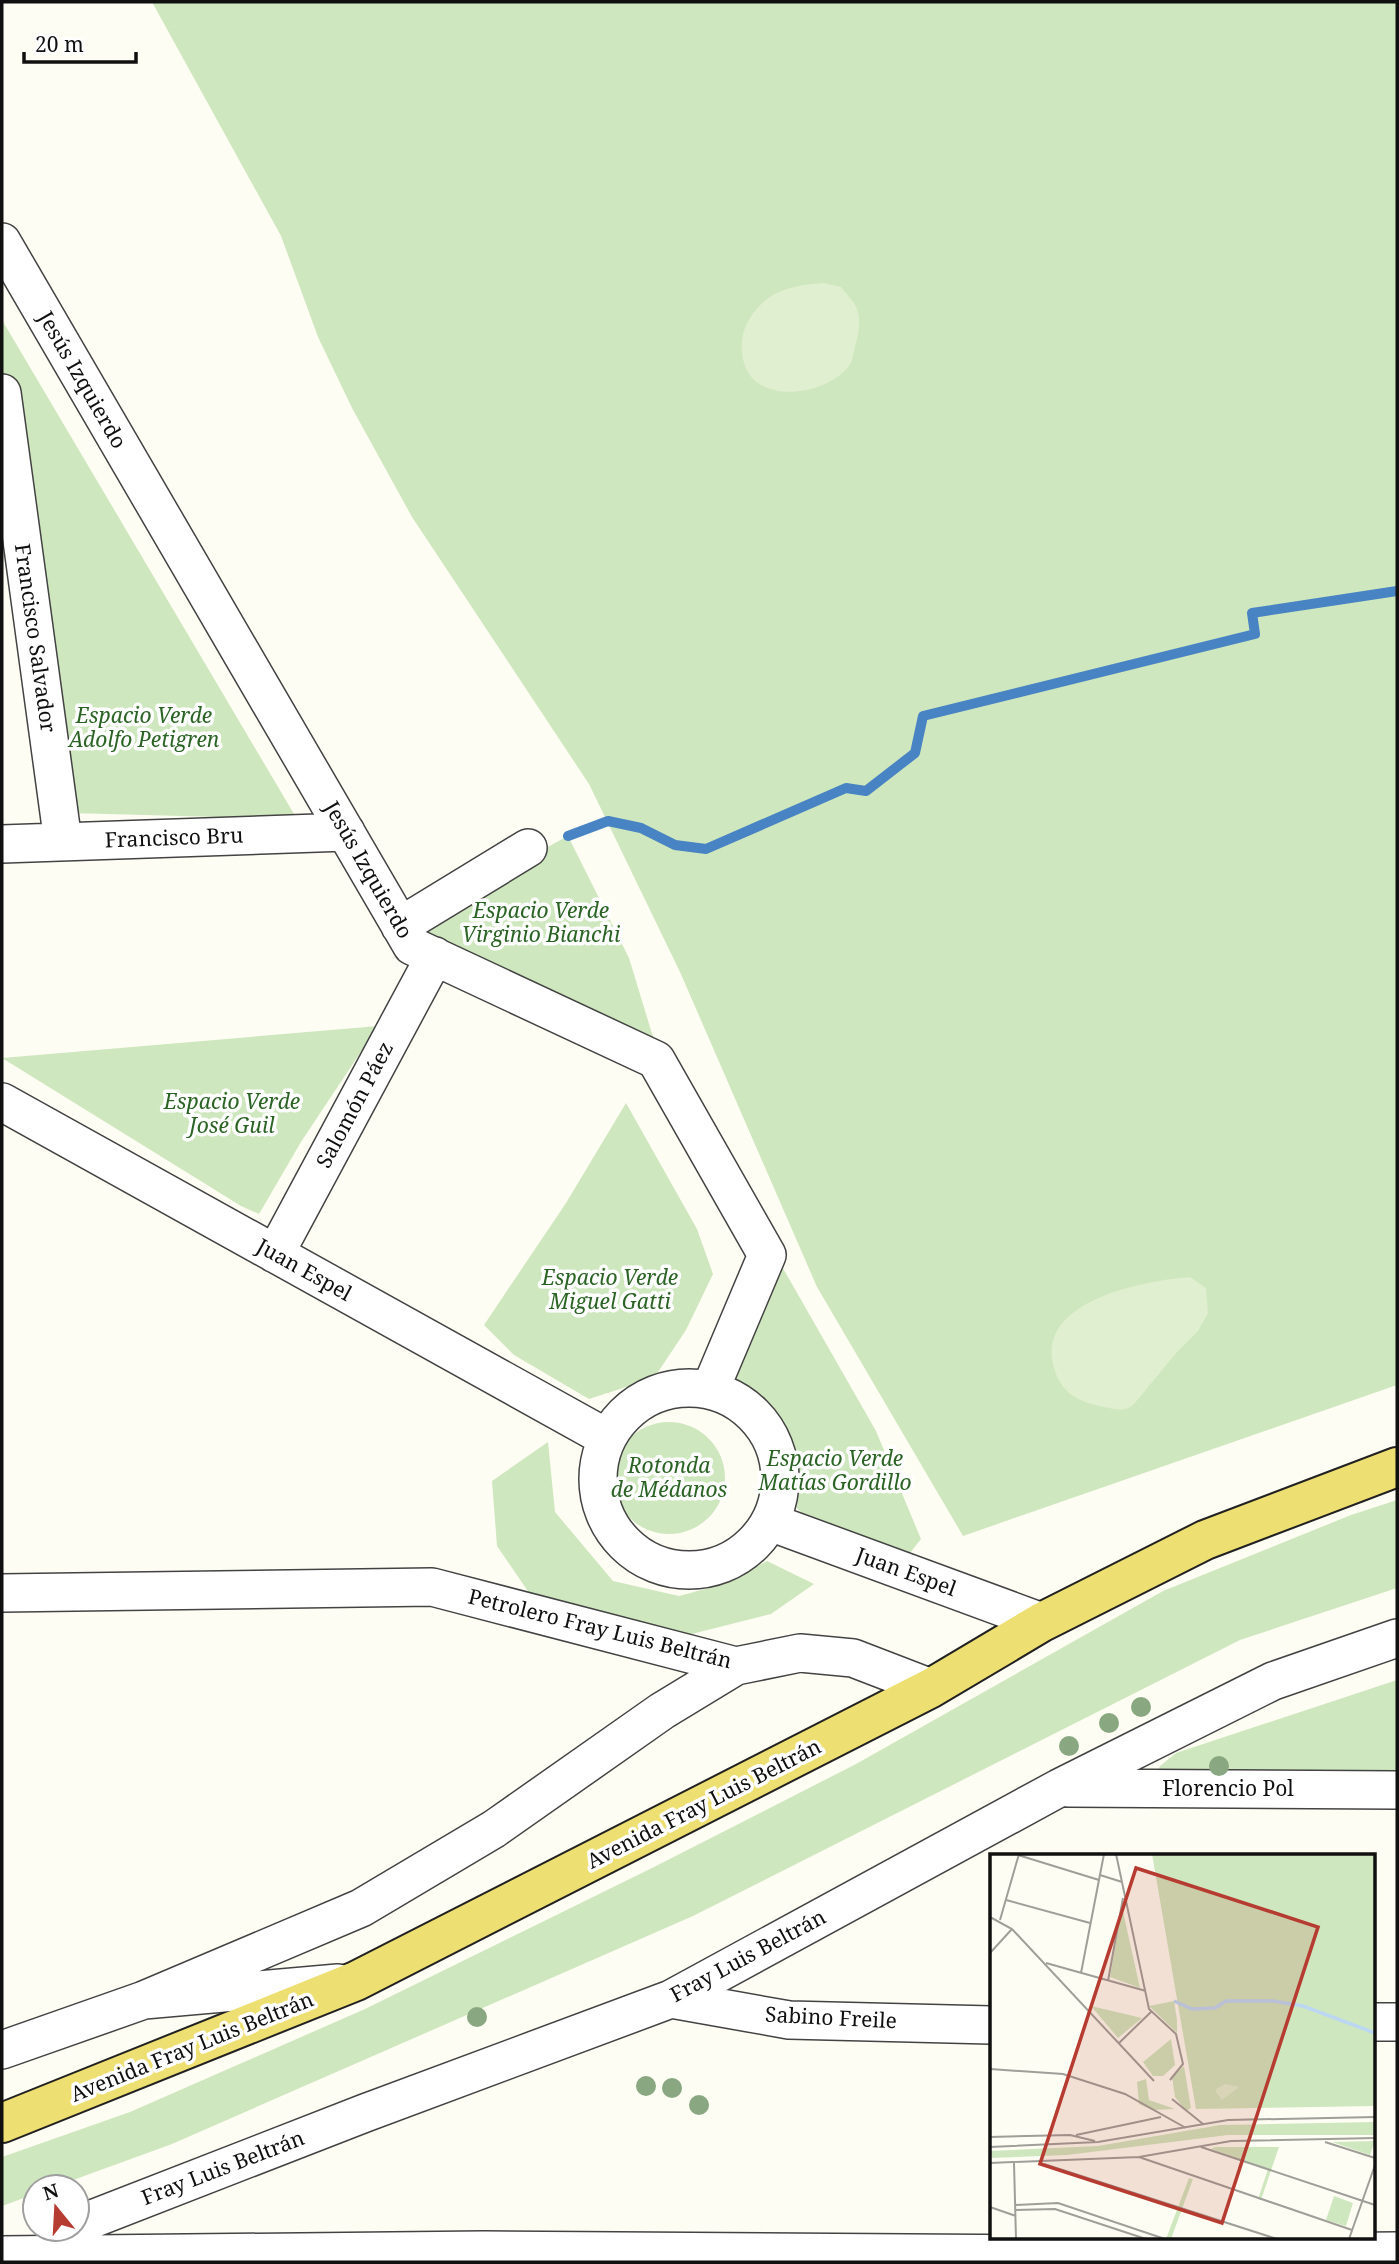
<svg xmlns="http://www.w3.org/2000/svg" width="1399" height="2264" viewBox="0 0 1399 2264" font-family="'Noto Serif',serif">
<style>
.green{fill:#cfe7be}
.pitch{fill:#e0efd0}
.lines{fill:none;stroke-linecap:round;stroke-linejoin:round}
.stream{stroke:#4883c3;stroke-width:10}
.minor-casing{stroke:#434343;stroke-width:40}
.major-casing{stroke:#212121;stroke-width:42}
.minor{stroke:#fff;stroke-width:37}
.major{stroke:#eedf73;stroke-width:38}
.tree{fill:#89a881}
.labels{text-anchor:middle;stroke-width:7;stroke-linejoin:round;paint-order:stroke}
.street-label{font-size:21px;fill:#101010;stroke:#fff}
.park-label{font-size:21px;font-style:italic;fill:#2a6324;stroke:#fff}
.inset-river{fill:none;stroke:#bbd7f2;stroke-width:3.5}
.inset-road{fill:none;stroke:#9f9e98;stroke-width:2}
.view{fill:#b63b31;fill-opacity:0.15;stroke:#b63b31;stroke-width:3.5}
.inset-edge{fill:none;stroke:#101010;stroke-width:3.5}
</style>
<rect width="100%" height="100%" fill="#fefdf3"/>
<path class="green" d="M152 2H1397V1385L963 1536 817 1287 680 972 589 784 412 517 352 408 318 337 281 236Z
M2 320 297 819 70 813 2 380Z
M568 836 629 958 657 1050 400 926Z
M378 1026 301 1142 259 1214 241 1206 2 1058Z
M626 1103 697 1229 713 1274 686 1330 654 1378 589 1399 514 1355 484 1325 566 1203Z
M780 1263 876 1431 921 1539 896 1571 820 1530 787 1499 777 1442 723 1369Z
M613 1478a56 56 0 1 1 112 0a56 56 0 1 1-112 0Z
M548 1442 555 1512 613 1581 679 1596 724 1584 767 1561 814 1584 771 1614 660 1642 553 1628 497 1546 492 1481Z
M1397 1500V1588L1240 1640 693 1916 172 2144 54 2187H35V2194L2 2206V2157L130 2112 365 2009 654 1867 856 1764 1163 1591 1351 1515Z
M1397 1680V1785L1156 1775 1160 1766 1176 1753Z"/>
<path class="pitch" d="M824 283 841 287C846 294 854 301 857 309 861 321 859 334 855 346 854 352 852 362 849 366 825 397 752 406 743 359 740 342 742 332 750 318 767 290 794 285 824 283Z
M1190 1277 1206 1288 1208 1313 1198 1331 1177 1352 1134 1404C1124 1413 1115 1409 1104 1407 1080 1402 1063 1395 1055 1371 1031 1301 1143 1281 1190 1277Z"/>
<g class="lines">
<path class="stream" d="M568 836 608 821 641 828 675 845 706 849 846 788 866 791 915 753 923 716 1255 634 1252 613 1397 591"/>
<g class="minor-casing">
<path id="minor" d="M2 242 412 946 656 1060 767 1255 710 1390
M2 393 63 842
M2 844 346 832
M400 926 528 848
M2 1102 607 1438
M275 1254 435 956
M598 1479a91 91 0 1 1 182 0a91 91 0 1 1-182 0Z
M770 1522 1042 1622
M2 1593 432 1587 736 1666 800 1653 853 1658 931 1688
M1068 1788 1397 1790
M671 1999 789 2020 991 2025
M144 2000 361 1908 494 1829 662 1711 736 1666
M1373 2022H1397
M2 2050 144 2000 338 1983
M77 2225 365 2113 671 1999 1059 1788 1273 1681 1397 1638
M2 2255 484 2250 1071 2254 1397 2251"/>
</g>
<g class="major-casing">
<path id="major" d="M2 2123 356 1981 931 1688 1042 1622 1205 1540 1397 1467"/>
</g>
<use href="#minor" class="minor"/>
<use href="#major" class="major"/>
</g>
<g class="tree">
<circle cx="1141" cy="1707" r="10"/>
<circle cx="1109" cy="1723" r="10"/>
<circle cx="1069" cy="1746" r="10"/>
<circle cx="1219" cy="1766" r="10"/>
<circle cx="477" cy="2017" r="10"/>
<circle cx="646" cy="2086" r="10"/>
<circle cx="672" cy="2088" r="10"/>
<circle cx="699" cy="2105" r="10"/>
</g>
<g class="labels">
<g class="street-label">
<text transform="translate(82 380) rotate(60)" y="7">Jesús Izquierdo</text>
<text transform="translate(35 638) rotate(82)" y="7">Francisco Salvador</text>
<text transform="translate(174 838) rotate(-2)" y="7">Francisco Bru</text>
<text transform="translate(368 870) rotate(60)" y="7">Jesús Izquierdo</text>
<text transform="translate(355 1105) rotate(-62)" y="7">Salomón Páez</text>
<text transform="translate(304 1270) rotate(29)" y="7">Juan Espel</text>
<text transform="translate(906 1572) rotate(20)" y="7">Juan Espel</text>
<text transform="translate(600 1629) rotate(14)" y="7">Petrolero Fray Luis Beltrán</text>
<text x="1228" y="1796">Florencio Pol</text>
<text transform="translate(704 1804) rotate(-27)" y="7">Avenida Fray Luis Beltrán</text>
<text transform="translate(748 1956) rotate(-28)" y="7">Fray Luis Beltrán</text>
<text transform="translate(831 2018) rotate(3)" y="7">Sabino Freile</text>
<text transform="translate(192 2047) rotate(-22)" y="7">Avenida Fray Luis Beltrán</text>
<text transform="translate(223 2168) rotate(-21)" y="7">Fray Luis Beltrán</text>
</g>
<g class="park-label">
<text x="144" y="723">Espacio Verde<tspan x="144" dy="24">Adolfo Petigren</tspan></text>
<text x="541" y="918">Espacio Verde<tspan x="541" dy="24">Virginio Bianchi</tspan></text>
<text x="232" y="1109">Espacio Verde<tspan x="232" dy="24">José Guil</tspan></text>
<text x="610" y="1285">Espacio Verde<tspan x="610" dy="24">Miguel Gatti</tspan></text>
<text x="835" y="1466">Espacio Verde<tspan x="835" dy="24">Matías Gordillo</tspan></text>
<text x="669" y="1473">Rotonda<tspan x="669" dy="24">de Médanos</tspan></text>
</g>
</g>
<g transform="translate(990 1854)">
<rect width="385" height="385" fill="#fefdf3"/>
<path d="M162 0H385V252L206 255ZM132 53 150 134 120 123ZM184 147 187 166V179L159 152ZM101 152 152 164 128 184ZM181 185 185 211 173 222H163L153 208ZM194 212 201 254 196 257 185 243 182 223ZM156 225 159 246 185 255 162 256 149 250 147 228ZM385 268V281H238L77 301 0 304V297L108 292 230 271ZM385 287 380 301 342 288ZM225 293H289L271 346 268 345 278 315 221 295ZM199 324 203 325 181 385H176ZM344 342 363 349 356 372 336 366Z" fill="#cfe7be"/>
<path d="M235 230 249 233 232 246 225 236Z" fill="#e0efd0"/>
<path class="inset-river" d="M184 147 202 155 225 154 236 147H283L313 152 385 179"/>
<path class="inset-road" d="M126 0 159 155 186 180 193 210 180 226M28 1 109 26M110 21 132 28M16 46 100 69M0 63 22 75 164 227M10 66 29 0M0 99 22 75M56 109 156 137M91 119 114 0M118 127 133 44M129 189 162 157M0 215 73 220 135 240 196 274M182 245 213 270M86 281 171 263M0 283 80 281 105 287M335 288 385 304M0 293 108 288 238 266 385 263M211 293 385 351M149 303 362 376M0 309 149 303 241 287 385 284M24 309 26 385M54 310 287 385M25 351 68 349 175 385M0 353 26 362M26 356 65 355 156 385M359 385 385 311"/>
<path class="view" d="M146 14 328 73 232 369 50 310Z"/>
<rect width="385" height="385" class="inset-edge"/>
</g>
<rect width="1399" height="2264" fill="none" stroke="#101010" stroke-width="7"/>
<g transform="translate(56 2208) rotate(342)"><circle r="33" fill="#ffffff" stroke="#9f9f9f" stroke-width="2"/>
<path d="M0-5L12 26L0 18L-12 26Z" fill="#b63b31"/>
<text y="-10" font-size="19" font-weight="bold" text-anchor="middle" fill="#101010">N</text>
</g>
<path d="M24 52v10h112v-10" fill="none" stroke="#101010" stroke-width="3.5"/>
<text x="35" y="52" font-size="21" fill="#101010" stroke="#ffffff" stroke-width="5" paint-order="stroke">20 m</text>
</svg>
